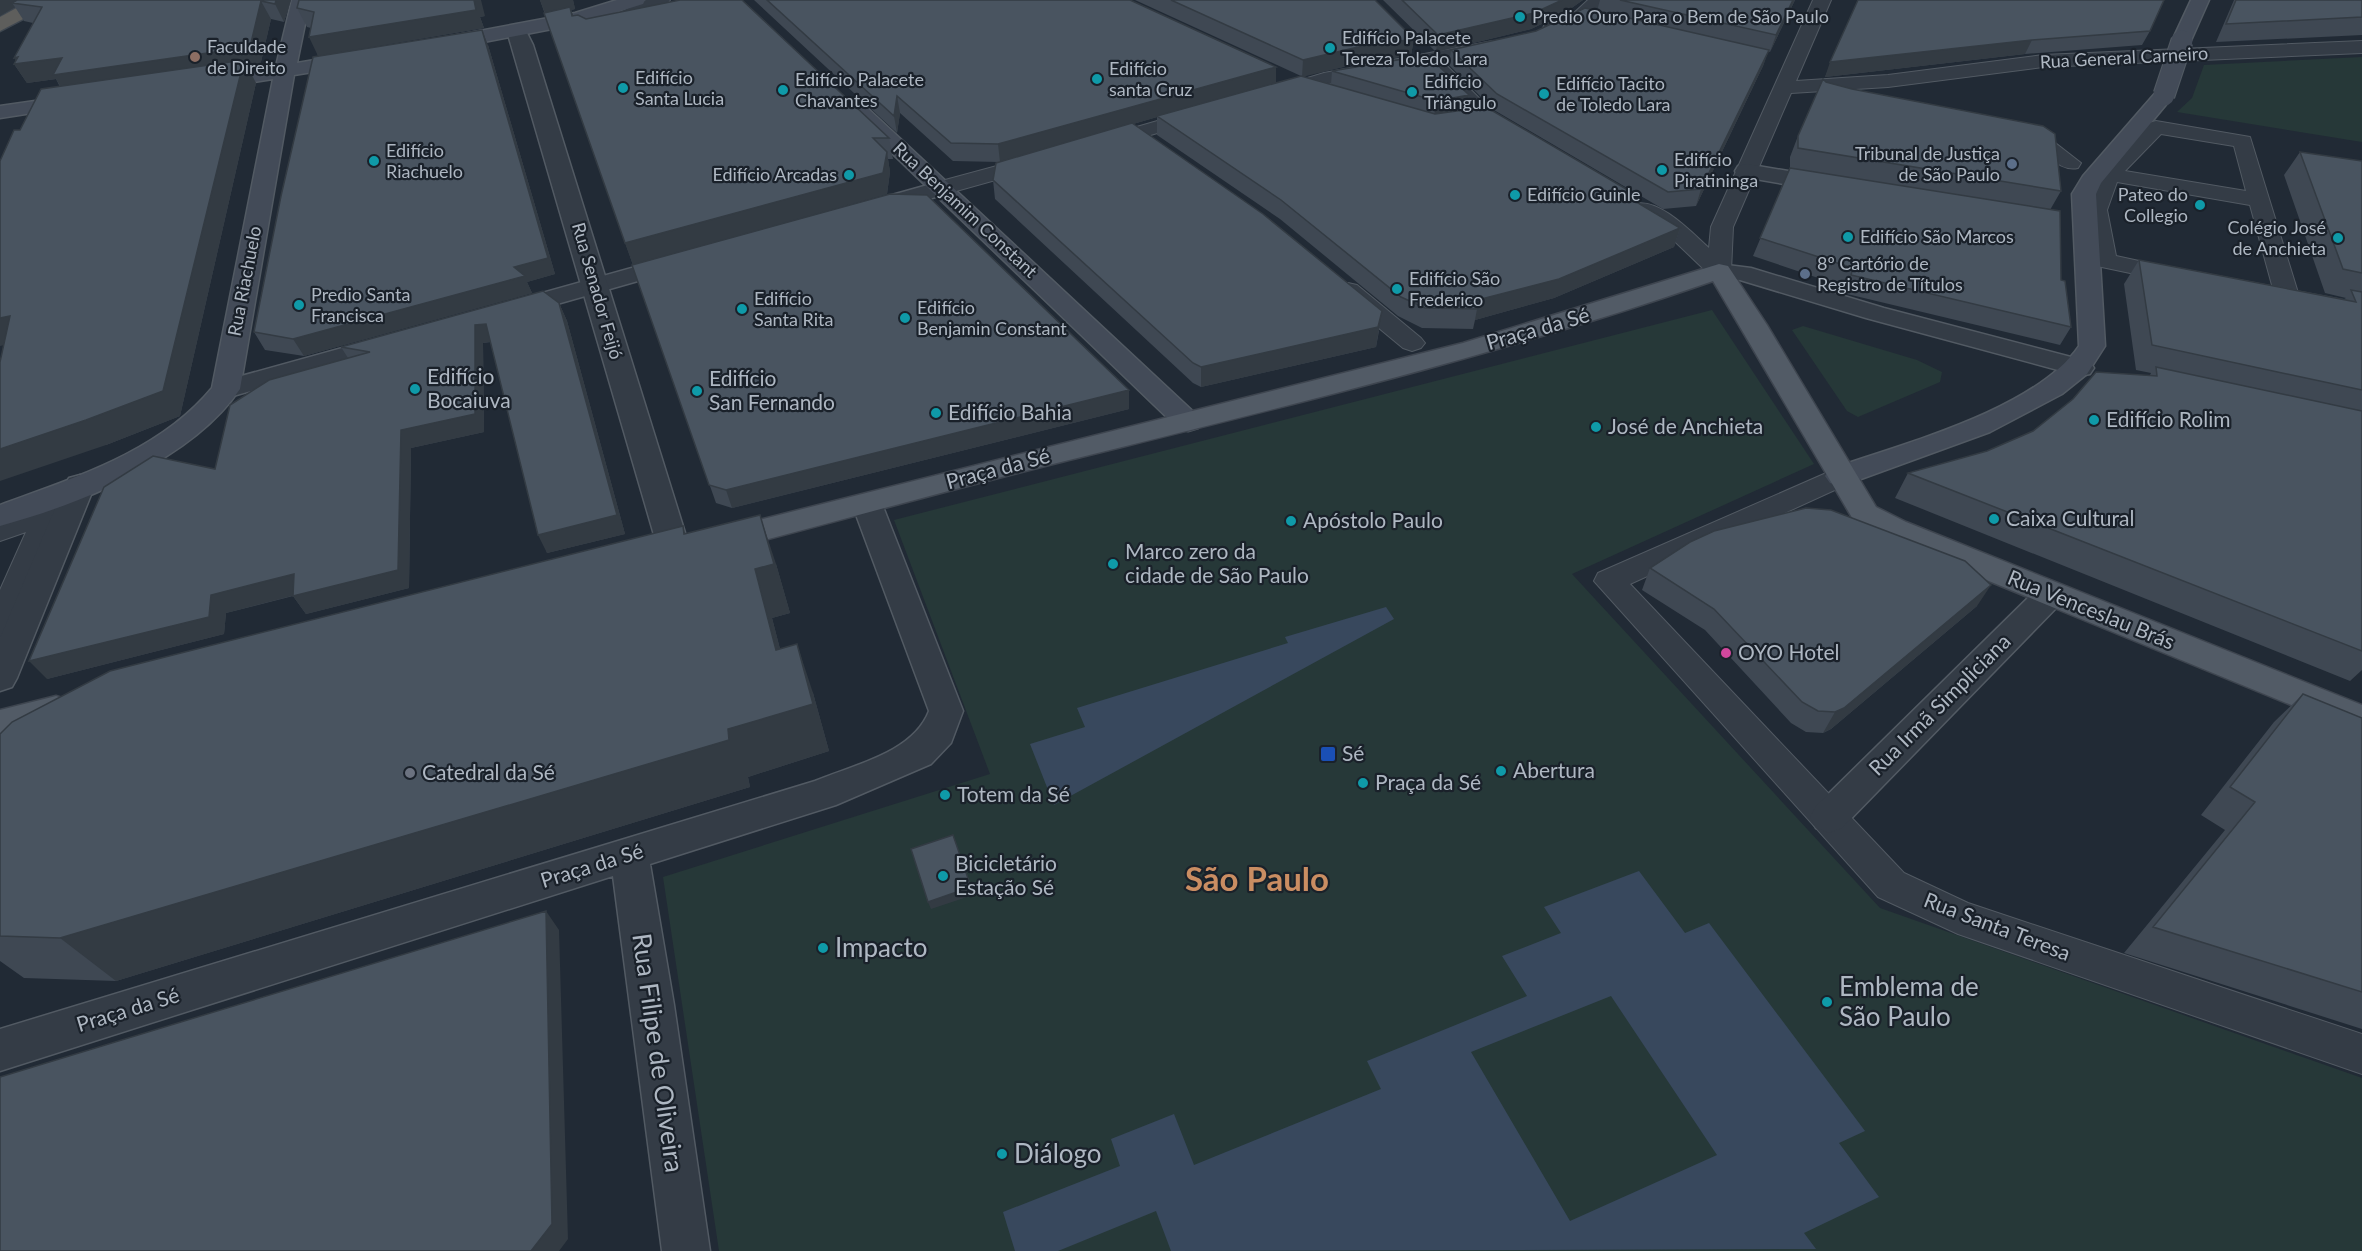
<svg xmlns="http://www.w3.org/2000/svg" width="2362" height="1251" viewBox="0 0 2362 1251" font-family="Lato,sans-serif">
<style>
.green{fill:#263838}
.water{fill:#38485d;fill-rule:evenodd}
.lines{fill:none;stroke-linecap:round;stroke-linejoin:round}
.pedestrian-casing{stroke:#525a63;stroke-width:2}
.minor-casing{stroke:#525a63;stroke-width:3}
.tertiary-casing{stroke:#525a63;stroke-width:3}
.secondary-casing{stroke:#525a63;stroke-width:3}
.primary-casing{stroke:#3e454f;stroke-width:3}
.trunk-casing{stroke:#3f4750;stroke-width:3}
.pedestrian{fill:#343c46;fill-rule:evenodd}
.minor{fill:#343c46;fill-rule:evenodd}
.tertiary{fill:#343c46;fill-rule:evenodd}
.secondary{fill:#434b58;fill-rule:evenodd}
.primary{fill:#525b66;fill-rule:evenodd}
.trunk{fill:#5e5e5c;fill-rule:evenodd}
.secondary-bridge-casing{stroke:#525a63;stroke-width:23;stroke-linecap:butt}
.secondary-bridge{stroke:#434b58;stroke-width:21}
.wall{fill:#3f4853}
.shaded-wall{fill:#333b43}
.building{fill:#495460;stroke:#333b43;stroke-width:1.5}
.culture-dot{fill:#0f9aa8;stroke:#1a212a;stroke-width:2}
.education-dot{fill:#8d6e63;stroke:#1a212a;stroke-width:2}
.service-dot{fill:#5c6f8a;stroke:#1a212a;stroke-width:2}
.hotel-dot{fill:#d1479c;stroke:#1a212a;stroke-width:2}
.transit-dot{fill:#1a4fb4;stroke:#1a212a;stroke-width:2}
.worship-dot{fill:#6b7280;stroke:#1a212a;stroke-width:2}
.labels{text-anchor:middle;stroke-width:4.5;stroke-linejoin:round;paint-order:stroke}
.far-poi-label{font-size:18px;fill:#aeb7c2;stroke:#1a212a;text-anchor:start}
.far-street-label{font-size:18px;fill:#aeb7c2;stroke:#1a212a}
.street-label{font-size:21px;fill:#aeb7c2;stroke:#1a212a}
.poi-label{font-size:21px;fill:#aeb7c2;stroke:#1a212a;text-anchor:start}
.near-poi-label{font-size:26px;fill:#aeb7c2;stroke:#1a212a;text-anchor:start}
.near-street-label{font-size:26px;fill:#aeb7c2;stroke:#1a212a}
.town-label{font-size:33px;font-weight:bold;fill:#ca8d62;stroke:#1a212a}
</style>
<rect width="100%" height="100%" fill="#212a35"/>
<path class="green" d="M2362 57V142L2177 112 2192 98 2204 65Z
M1712 310 1814 464 1572 574 1880 908 2362 1078V1251H719L663 877 990 774 894 520Z
M1803 326 1917 360 1942 372 1940 382 1858 417 1847 411 1792 330Z"/>
<path class="water" d="M1386 607 1394 619 1054 805 1030 744 1085 727 1077 708 1288 643 1285 637Z
M1639 871 1685 933 1709 923 1865 1131 1839 1143 1879 1197 1804 1233 1816 1249 1171 1251 1156 1211 1058 1251H1015L1003 1212 1120 1166 1111 1139 1174 1114 1194 1165 1381 1089 1367 1061 1527 996 1502 956 1561 933 1544 907ZM1611 996 1717 1155 1570 1221 1471 1052Z"/>
<g class="lines">
<g class="pedestrian-casing">
<path id="pedestrian" d="M646 0H670L667 4 616 27H604L601 23 604 19Z
M1588 0H1608L1587 20 1552 34 1543 28 1545 24 1575 12Z
M1813 0H1831L1796 81 1888 75 2043 55 2362 41V53L2043 67 1888 87 1791 93 1733 227 1731 271 1727 276H1711L1665 232 1632 209 1635 204C1660 198 1692 233 1709 248L1711 227Z
M1493 41 1500 43 1502 47 1500 51 1327 84 1278 99 1271 97 1268 93 1271 89 1324 73Z
M1439 63 1446 65 1493 112 1522 132 1519 136C1494 143 1443 89 1429 69Z
M1199 109 1206 111 1209 115 1206 119 1102 149 1095 147 1092 143 1095 139Z
M2156 121 2250 137 2299 296 2296 301 2287 303 2278 301 2275 296 2250 205 2117 182 2107 210 2116 256 2176 269 2180 274 2176 279 2168 281 2097 266C2091 258 2090 249 2088 240 2076 186 2113 157 2149 123ZM2161 134 2234 146 2246 191 2125 171Z
M2020 129 2045 135 2081 163 2078 168C2058 172 2048 152 2032 144 2026 141 2019 141 2013 139L2010 135 2013 131Z
M1034 156 1042 157 1045 162 1042 167 942 195 934 193 931 188 934 183Z
M1348 283 1357 285 1421 338 1425 343 1421 348 1412 351 1403 348 1339 295 1336 290 1339 285Z
M1840 467 1850 469 1854 476 1850 483 1630 584 1904 873 1968 903 2362 1034V1074L1958 934 1878 897 1594 581 1598 573Z
M49 502 59 505 64 512 16 626 11 634 0 638V590L26 532 0 541V520Z"/>
</g>
<g class="minor-casing">
<path id="minor" d="M1746 164 1830 178 1838 180 1841 185 1838 190 1830 192 1738 176 1735 171 1738 166Z
M942 181 950 183 953 188 950 193 875 214 867 212 863 207 867 202Z
M678 255 687 257 690 262 687 267 508 318 499 315 495 310 499 305Z
M1719 264 1751 268 1884 308 2090 362 2094 368 2090 374 2080 376 1866 318 1740 280 1710 276 1707 271 1710 266Z
M389 335 398 337 402 343 398 349 226 398 216 395 212 389 216 383Z
M80 475 91 478 95 485 17 678 12 687 0 691V638L65 485 69 478Z
M867 494 878 497 882 504 963 711 951 743 931 764 836 805 650 864 674 1005 710 1251H662L613 876 0 1071V1029L815 781C853 765 913 753 929 711L852 504 856 497Z
M2051 582 2062 586 2067 594 2062 602 1842 828 1829 833 1816 828 1810 817 1816 806 2040 586Z"/>
</g>
<g class="tertiary-casing">
<path id="tertiary" d="M517 25 524 27 533 45 691 552 686 560 675 563 664 560 659 552 507 31Z"/>
</g>
<g class="secondary-casing">
<path id="secondary" d="M292 0H310L297 63 356 53 363 55 366 59 363 63 356 65 294 75 240 389C192 460 80 504 0 526V505C76 477 159 452 212 388L273 79 209 89 202 87 199 83 202 79 209 77 276 66Z
M617 0H645L643 4 578 24 442 50 432 44 442 38 575 13Z
M2191 0H2209L2189 45H2175L2172 41Z
M2164 89 2171 91 2174 95 2101 183 2096 194 2105 346 2087 374 2062 394 1990 432 1850 483 1840 486 1830 483 1825 476 1830 469C1902 444 2035 410 2079 346L2072 194 2083 176 2157 91Z
M77 95 84 97 88 101 84 105 0 118V106Z
M855 101 862 103 1198 416 1202 422 1198 428 1188 431 1178 428 848 111 844 107 848 103Z"/>
</g>
<g class="primary-casing">
<path id="primary" d="M1719 264 1728 266 1767 325 1876 507 1906 522 2362 705V734L1884 538 1854 521 1713 281C1498 356 1278 408 1057 463 945 491 834 522 723 551L712 548 707 540 712 532 723 529 1463 343Z
M56 696 68 700 73 710 68 720 0 738V710Z"/>
</g>
<g class="trunk-casing">
<path id="trunk" d="M31 0H54L52 4 0 31V17Z"/>
</g>
<use href="#pedestrian" class="pedestrian"/>
<use href="#minor" class="minor"/>
<use href="#tertiary" class="tertiary"/>
<use href="#secondary" class="secondary"/>
<use href="#primary" class="primary"/>
<use href="#trunk" class="trunk"/>
<g class="secondary-bridge-casing">
<path id="secondary-bridge" d="M2164 95 2182 41"/>
</g>
<use href="#secondary-bridge" class="secondary-bridge"/>
</g>
<path class="wall" d="M0 0H291L284 22 271 19 260 66 248 68 256 83 180 416 106 445 4 345 20 130 60 87 56 79 27 83 14 64 33 23 24 21 15 7 0 16Z
M540 0H573L575 9 571 10 573 15 586 19 889 138 893 159H888L890 172 887 194 633 265Z
M754 0H1130L1276 83 1301 76 1135 0H1375L1414 39 1411 55 1356 64 1303 76 1331 84 1332 71 1469 95 1467 110 1633 193 1631 198 1680 228 1674 247 1554 298 1475 320 1473 329 1422 328 1398 316 1280 219 1157 135V117L1133 124 1379 331 1376 347 1201 387 1193 383 995 199 993 180 999 162 953 161 900 113 897 133Z
M1383 0H1583L1563 14 1531 29 1436 52Z
M1600 0H1795L1770 52 1768 51 1763 66 1696 206 1663 209 1494 110 1449 65 1451 50 1536 31 1597 11Z
M1858 0 2150 31 2142 45 2025 54 1825 77Z
M2234 0H2362V35L2216 42Z
M297 8 485 16 480 17 484 28 318 56 311 28 307 27Z
M488 45 555 274 527 282 532 293 304 356 265 350 254 332Z
M1826 82 2061 191 2050 210 2061 280 2071 327 2060 345 1843 293 1845 287 1753 256 1790 168V157L1798 136Z
M2300 152 2362 161V670L2350 681 1895 498 1908 473 1987 451 2033 431 2150 375 2151 373 2136 370 2124 284 2139 260 2344 299 2346 298 2325 293 2284 175Z
M632 265 1129 409 732 508 716 503Z
M559 303 567 321 625 534 547 553 491 342 483 343 484 432 411 448 409 588 306 614 293 596 226 613 224 634 47 679 215 469 348 358 341 347Z
M686 534 776 564 790 613 772 618 780 649 813 693 829 751 748 777 750 787 116 981 24 978 0 961V734Z
M1650 568 1977 606 1831 729 1823 733 1806 732 1791 723 1705 630 1642 590Z
M2303 694 2362 718V1029L2124 953 2225 830 2201 815 2274 722Z"/>
<path class="shaded-wall" d="M0 0H27L12 3 15 7 0 16Z
M276 0H291L284 22 275 4Z
M474 0H481L485 16 480 17 484 28 318 56 309 37Z
M540 0H573L575 9 571 10 577 26 546 16Z
M1562 0H1583L1563 14 1531 29 1436 52 1438 35Z
M1793 0H1795L1770 52 1776 35Z
M261 1 271 19 260 66 248 68 256 83 180 416 106 445 0 481V449L65 94 56 79 27 83 14 64H18L14 58Z
M482 30 488 45 555 274 527 282 532 293 304 356 293 339 514 267Z
M1414 39 1411 55 1356 64 1302 77 1303 60 1358 47Z
M2032 40 2025 54 1825 77 1830 62Z
M1769 50 1763 66 1696 206 1701 189Z
M1276 67V83L1000 162 998 144Z
M1469 95 1466 111 1434 117 1436 101Z
M897 96 900 113 897 133 894 116Z
M887 152 890 172 887 194 633 265 625 243Z
M1680 228 1674 247 1554 298 1475 320 1477 309 1470 302Z
M559 303 567 321 625 534 547 553 538 535Z
M1382 311 1376 347 1201 387V367Z
M10 316 29 340 0 346V318Z
M486 324 495 341 483 343 484 432 411 448 409 588 306 614 293 596 401 430 475 325Z
M1129 390V409L732 508 726 490Z
M760 515 776 564 790 613 772 618 793 699 776 650 755 569Z
M294 574 307 592 226 613 224 634 47 679 29 661 211 595Z
M1991 585 1977 606 1831 729 1823 733 1835 712Z
M797 644 813 693 829 751 748 777 750 787 116 981 60 938 728 729Z
M971 887 973 895 931 909 928 902Z
M546 911 559 930 568 1239 559 1251H531Z"/>
<path class="building" d="M17 0H276L275 4 261 1 250 47 53 75 62 58 14 64 18 57 14 58 42 7 12 3Z
M299 0H474L476 10 309 37 314 12 297 8Z
M680 0H742L889 138H873L887 152 883 173 625 243 544 13 570 7 572 16 578 15 586 19Z
M767 0H1130L1276 67 998 144 951 143 897 96 894 116Z
M1171 0H1375L1414 39 1358 47 1303 60Z
M1402 0H1562L1534 13 1438 35Z
M1620 0H1793L1776 35Z
M1858 0H2164L2150 31 2032 40 1830 62Z
M2236 0H2362V17L2226 24Z
M1585 8 1769 50 1701 189 1668 192 1497 94 1451 50 1536 31Z
M482 30 548 258 514 267 525 276 293 339 254 332 281 196 313 57Z
M1427 55 1469 95 1436 101 1332 71Z
M244 60 163 391 86 420 0 449V362L10 316 0 318V161L14 130H20L41 89Z
M1301 76 1435 114 1486 107 1633 193 1623 194 1680 228 1559 279 1470 302 1477 309 1425 308 1401 297 1281 200 1157 116Z
M1823 79 1826 82 1852 89 2043 126 2055 134 2061 191 1798 148V136Z
M1132 123 1263 214 1382 311 1378 327 1201 367 1193 363 993 180 996 163Z
M2300 152 2362 161V273L2343 269Z
M1790 168 2060 211 2061 280 2065 281 2071 327 1851 275 1853 268 1760 238Z
M890 194 927 195 1129 390 726 490 709 485 632 265Z
M2139 260 2356 302 2351 290 2362 292V390L2152 345Z
M543 291 559 303 617 515 538 535 486 324 475 325V414L401 430 398 570 293 596 294 574 211 595 209 617 29 661 104 487 153 456 215 469 230 405 269 380 370 352 341 347Z
M2156 367 2362 411V651L1908 473 1987 451 2033 431 2073 399 2096 372 2157 376Z
M1806 508 1831 510 1965 561 1991 585 1844 708 1835 712 1818 711 1802 702 1714 609 1650 568 1690 542 1714 531Z
M760 515 774 564 755 569 776 650 797 644 813 704 728 729 729 740 60 938 0 936V734L12 722 110 671 683 526 684 534Z
M2303 694 2362 718V992L2153 927 2255 802 2230 787Z
M953 835 971 887 928 902 911 849Z
M546 911 552 1224 531 1251H0V1077Z"/>
<g class="culture-dot">
<circle cx="1520" cy="17" r="6"/>
<circle cx="1330" cy="48" r="6"/>
<circle cx="1097" cy="79" r="6"/>
<circle cx="623" cy="88" r="6"/>
<circle cx="783" cy="90" r="6"/>
<circle cx="1412" cy="92" r="6"/>
<circle cx="1544" cy="94" r="6"/>
<circle cx="374" cy="161" r="6"/>
<circle cx="1662" cy="170" r="6"/>
<circle cx="849" cy="175" r="6"/>
<circle cx="1515" cy="195" r="6"/>
<circle cx="2200" cy="205" r="6"/>
<circle cx="1848" cy="237" r="6"/>
<circle cx="2338" cy="238" r="6"/>
<circle cx="1397" cy="289" r="6"/>
<circle cx="299" cy="305" r="6"/>
<circle cx="742" cy="309" r="6"/>
<circle cx="905" cy="318" r="6"/>
<circle cx="415" cy="389" r="6"/>
<circle cx="697" cy="391" r="6"/>
<circle cx="936" cy="413" r="6"/>
<circle cx="2094" cy="420" r="6"/>
<circle cx="1596" cy="427" r="6"/>
<circle cx="1994" cy="519" r="6"/>
<circle cx="1291" cy="521" r="6"/>
<circle cx="1113" cy="564" r="6"/>
<circle cx="1501" cy="771" r="6"/>
<circle cx="1363" cy="783" r="6"/>
<circle cx="945" cy="795" r="6"/>
<circle cx="943" cy="876" r="6"/>
<circle cx="823" cy="948" r="6"/>
<circle cx="1827" cy="1002" r="6"/>
<circle cx="1002" cy="1154" r="6"/>
</g>
<circle class="education-dot" cx="195" cy="57" r="6"/>
<g class="service-dot">
<circle cx="2012" cy="164" r="6"/>
<circle cx="1805" cy="274" r="6"/>
</g>
<circle class="hotel-dot" cx="1726" cy="653" r="6"/>
<rect class="transit-dot" x="1320" y="746" width="16" height="16" rx="3"/>
<circle class="worship-dot" cx="410" cy="773" r="6"/>
<g class="labels">
<g class="far-poi-label">
<text x="1532" y="23">Predio Ouro Para o Bem de São Paulo</text>
<text x="1342" y="44">Edifício Palacete<tspan x="1342" dy="21">Tereza Toledo Lara</tspan></text>
<text x="207" y="53">Faculdade<tspan x="207" dy="21">de Direito</tspan></text>
<text x="1109" y="75">Edifício<tspan x="1109" dy="21">santa Cruz</tspan></text>
<text x="635" y="84">Edifício<tspan x="635" dy="21">Santa Lucia</tspan></text>
<text x="795" y="86">Edifício Palacete<tspan x="795" dy="21">Chavantes</tspan></text>
<text x="1424" y="88">Edifício<tspan x="1424" dy="21">Triângulo</tspan></text>
<text x="1556" y="90">Edifício Tacito<tspan x="1556" dy="21">de Toledo Lara</tspan></text>
<text x="386" y="157">Edifício<tspan x="386" dy="21">Riachuelo</tspan></text>
<text x="2000" y="160" text-anchor="end">Tribunal de Justiça<tspan x="2000" dy="21">de São Paulo</tspan></text>
<text x="1674" y="166">Edifício<tspan x="1674" dy="21">Piratininga</tspan></text>
<text x="837" y="181" text-anchor="end">Edifício Arcadas</text>
<text x="1527" y="201">Edifício Guinle</text>
<text x="2188" y="201" text-anchor="end">Pateo do<tspan x="2188" dy="21">Collegio</tspan></text>
<text x="2326" y="234" text-anchor="end">Colégio José<tspan x="2326" dy="21">de Anchieta</tspan></text>
<text x="1860" y="243">Edifício São Marcos</text>
<text x="1817" y="270">8º Cartório de<tspan x="1817" dy="21">Registro de Títulos</tspan></text>
<text x="1409" y="285">Edifício São<tspan x="1409" dy="21">Frederico</tspan></text>
<text x="311" y="301">Predio Santa<tspan x="311" dy="21">Francisca</tspan></text>
<text x="754" y="305">Edifício<tspan x="754" dy="21">Santa Rita</tspan></text>
<text x="917" y="314">Edifício<tspan x="917" dy="21">Benjamin Constant</tspan></text>
</g>
<g class="far-street-label">
<text transform="translate(2124 58) rotate(-3)" y="6">Rua General Carneiro</text>
<text transform="translate(965 210) rotate(43)" y="6">Rua Benjamim Constant</text>
<text transform="translate(245 281) rotate(-79)" y="6">Rua Riachuelo</text>
<text transform="translate(597 291) rotate(74)" y="6">Rua Senador Feijó</text>
</g>
<g class="street-label">
<text transform="translate(1538 329) rotate(-16)" y="7">Praça da Sé</text>
<text transform="translate(998 469) rotate(-15)" y="7">Praça da Sé</text>
<text transform="translate(2091 610) rotate(22)" y="7">Rua Venceslau Brás</text>
<text transform="translate(1940 705) rotate(-45)" y="7">Rua Irmã Simpliciana</text>
<text transform="translate(592 866) rotate(-17)" y="7">Praça da Sé</text>
<text transform="translate(1997 927) rotate(21)" y="7">Rua Santa Teresa</text>
<text transform="translate(128 1010) rotate(-17)" y="7">Praça da Sé</text>
</g>
<g class="poi-label">
<text x="427" y="384">Edifício<tspan x="427" dy="24">Bocaiuva</tspan></text>
<text x="709" y="386">Edifício<tspan x="709" dy="24">San Fernando</tspan></text>
<text x="948" y="420">Edifício Bahia</text>
<text x="2106" y="427">Edifício Rolim</text>
<text x="1608" y="434">José de Anchieta</text>
<text x="2006" y="526">Caixa Cultural</text>
<text x="1303" y="528">Apóstolo Paulo</text>
<text x="1125" y="559">Marco zero da<tspan x="1125" dy="24">cidade de São Paulo</tspan></text>
<text x="1738" y="660">OYO Hotel</text>
<text x="1342" y="761">Sé</text>
<text x="1513" y="778">Abertura</text>
<text x="422" y="780">Catedral da Sé</text>
<text x="1375" y="790">Praça da Sé</text>
<text x="957" y="802">Totem da Sé</text>
<text x="955" y="871">Bicicletário<tspan x="955" dy="24">Estação Sé</tspan></text>
</g>
<g class="near-poi-label">
<text x="835" y="957">Impacto</text>
<text x="1839" y="996">Emblema de<tspan x="1839" dy="30">São Paulo</tspan></text>
<text x="1014" y="1163">Diálogo</text>
</g>
<g class="near-street-label">
<text transform="translate(658 1053) rotate(82)" y="9">Rua Filipe de Oliveira</text>
</g>
<g class="town-label">
<text x="1257" y="891">São Paulo</text>
</g>
</g>
</svg>
